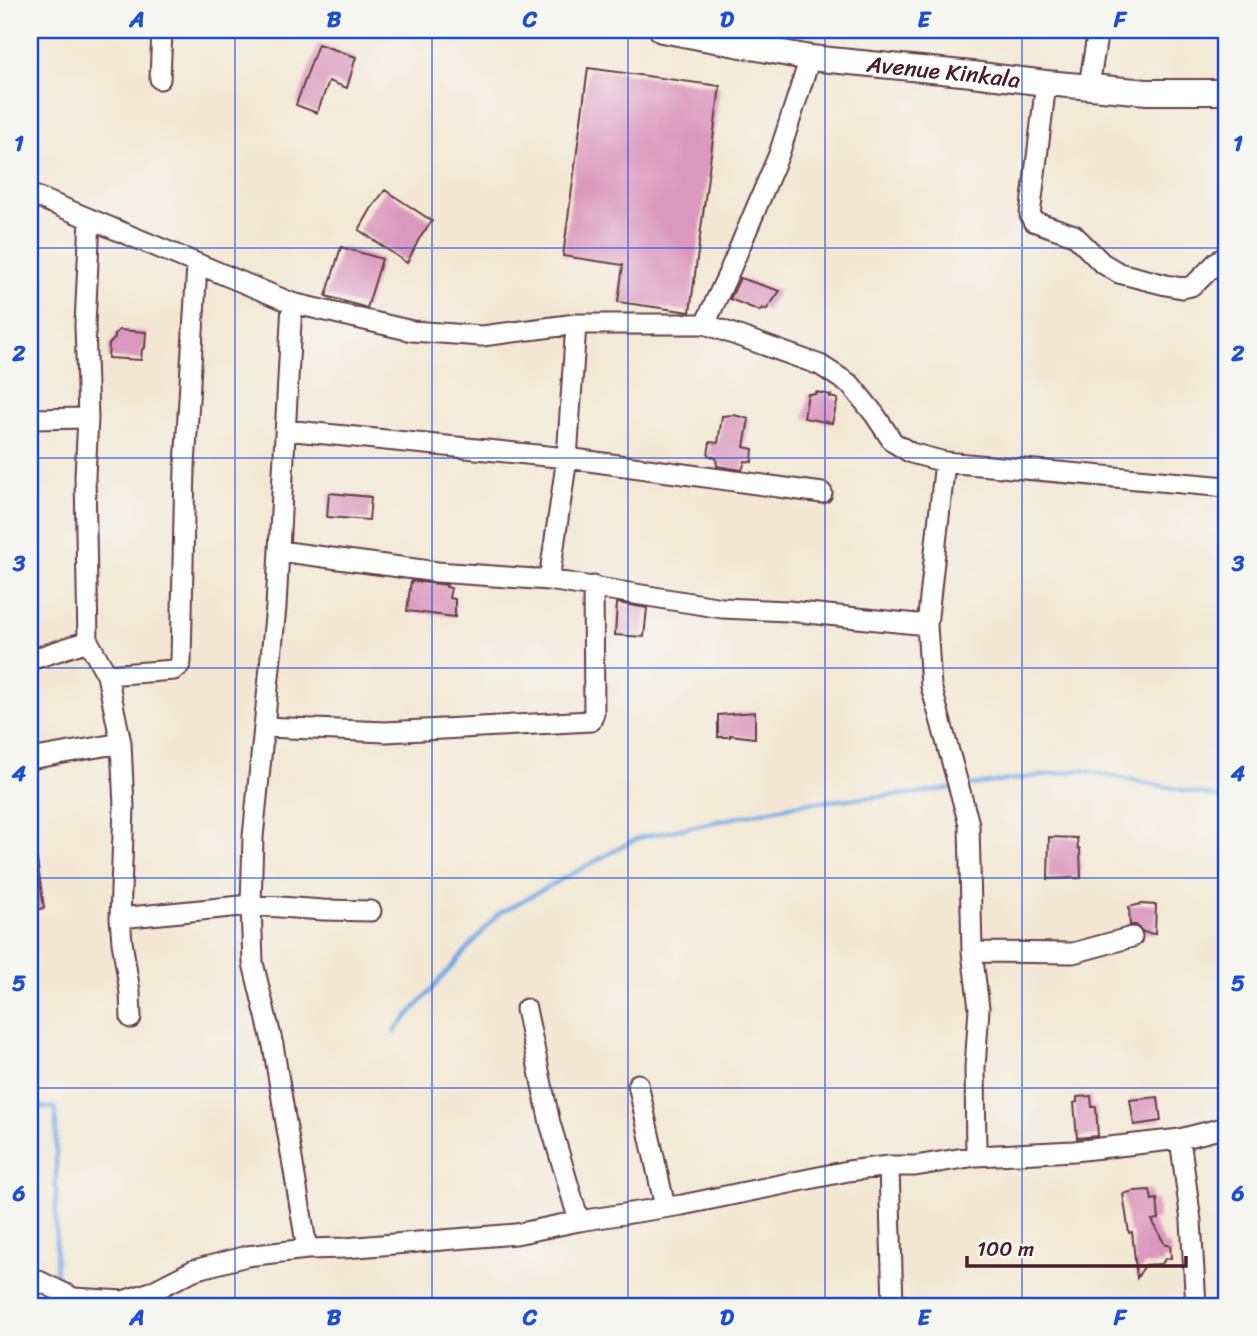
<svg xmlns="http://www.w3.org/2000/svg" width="1257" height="1336" viewBox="0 0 1257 1336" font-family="Sriracha,sans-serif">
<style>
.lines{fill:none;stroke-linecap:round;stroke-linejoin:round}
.stream{stroke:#74a8e1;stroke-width:4.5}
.building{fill:#db98be}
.minor-casing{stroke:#633d44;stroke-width:23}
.major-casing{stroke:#633d44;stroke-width:28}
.minor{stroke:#fff;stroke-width:19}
.major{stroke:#fff;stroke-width:24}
.grid{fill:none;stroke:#1d4ed8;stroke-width:2;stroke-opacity:0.55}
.labels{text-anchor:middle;stroke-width:6;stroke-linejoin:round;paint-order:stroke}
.street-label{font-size:23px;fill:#4a1f2b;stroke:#f6f6f2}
.neatline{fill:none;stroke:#1d4ed8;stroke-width:2.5}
.grid-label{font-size:23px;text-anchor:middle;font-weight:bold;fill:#1d4ed8}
</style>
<rect width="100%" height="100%" fill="#f6f6f2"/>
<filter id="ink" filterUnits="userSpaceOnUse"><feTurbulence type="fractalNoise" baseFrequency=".0143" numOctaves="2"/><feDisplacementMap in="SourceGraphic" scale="14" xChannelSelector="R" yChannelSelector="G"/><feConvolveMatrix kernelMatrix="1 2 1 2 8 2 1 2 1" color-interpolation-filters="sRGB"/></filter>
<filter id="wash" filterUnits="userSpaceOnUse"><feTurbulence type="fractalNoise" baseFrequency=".00686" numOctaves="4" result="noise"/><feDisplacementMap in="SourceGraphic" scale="28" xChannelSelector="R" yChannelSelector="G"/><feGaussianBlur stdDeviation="1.57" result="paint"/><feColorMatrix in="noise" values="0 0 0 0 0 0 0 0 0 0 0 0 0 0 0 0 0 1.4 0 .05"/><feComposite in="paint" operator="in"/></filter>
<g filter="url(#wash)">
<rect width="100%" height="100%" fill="#f3e7d3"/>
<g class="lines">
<path class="stream" d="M965 786 1082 770 1227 799
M394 1032 498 914 638 838 805 803 922 793 953 788
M30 1107 56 1108V1277
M56 1301 58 1306"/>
</g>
<g id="blocks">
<path class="building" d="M318 44 356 57 347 88 329 81 317 113 296 105Z
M588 68 720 86 690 312 618 302 623 265 563 256Z
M385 190 432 221 419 239 407 263 359 230 371 209Z
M341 247 382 259 367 308 326 296Z
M740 278 780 291 766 310 762 308 760 311 730 299Z
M119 330 146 332 145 348 142 349 141 360 108 358 109 344 115 338V334Z
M816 392 831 395 830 397 838 399 832 423 804 418 808 394H815Z
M734 415 749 419 744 447 753 449 752 462 745 461 742 470 717 466 716 458 708 455 710 442 718 443 722 416Z
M329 493 371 497 369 520 327 517Z
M411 581 447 585 446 587 451 588 449 598 455 599V617L407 611Z
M617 603 647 608 644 637 615 635Z
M755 712V738L730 735V737H718V715Z
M1049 837 1077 838 1078 848 1080 849 1081 878 1048 879Z
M30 860H37L44 908 30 911Z
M1141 904 1156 905 1155 934 1143 932 1136 925H1130L1129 907Z
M1091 1096 1092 1107H1096L1098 1136 1077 1138 1074 1103 1077 1102V1097Z
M1158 1097 1161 1121 1134 1125 1130 1100Z
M1150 1190 1152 1200 1157 1199 1159 1219 1152 1220 1165 1245H1170L1171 1258 1165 1259 1162 1264 1145 1265 1137 1278 1132 1232 1129 1233 1123 1194 1134 1191Z"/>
</g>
</g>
<g filter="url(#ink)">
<use href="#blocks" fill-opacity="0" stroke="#633d44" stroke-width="2"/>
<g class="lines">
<g class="minor-casing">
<path id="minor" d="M160 79 162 30
M1046 83 1030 215 1033 221 1074 235 1102 263 1119 273 1166 285 1182 288 1191 286 1198 281 1218 261 1227 256
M1089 86 1098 30
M30 194 292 303 412 331 482 336 576 324H705L820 365 851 385 875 415 893 442 911 453 945 462 1227 487
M90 219 85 325 88 418 85 476 88 641 107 675 121 743 124 807 120 918 122 942 130 992 131 1018
M292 303 276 607 253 837 251 905 253 963 273 1045 307 1249
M705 324 730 270 779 154 810 58
M30 419 88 418
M285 430 567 458 822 493
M945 462 927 625 931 686 969 824 972 952 979 1008 975 1068 976 1156
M279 551 437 572 549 580 722 608 788 611 927 625
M549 580 567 458 576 324
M30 660 88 641
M107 675 174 670 178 667 181 662 185 466 197 265
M265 727 386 732 591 721 594 713 593 586
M30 759 121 743
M120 918 251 905 323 910 371 911
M972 952 1073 953 1132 937
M526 1009 550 1123 579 1221
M638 1084 665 1207
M1180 1139 1191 1221 1196 1306
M889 1166 893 1306
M30 1279 37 1280 74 1298 123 1301 151 1292 194 1270 247 1256 307 1249 345 1248 516 1234 579 1221 682 1205 848 1171 889 1166H915L976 1156 1074 1151 1180 1139 1227 1127"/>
</g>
<g class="major-casing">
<g id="major">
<path id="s1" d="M662 30 810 58 972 74 1046 83 1147 92H1227"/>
</g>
</g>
<use href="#minor" class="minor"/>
<use href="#major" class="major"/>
</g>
</g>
<path class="grid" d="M235 30V1306M432 30V1306M628 30V1306M825 30V1306M1022 30V1306M30 248H1227M30 458H1227M30 668H1227M30 878H1227M30 1088H1227"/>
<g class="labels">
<g class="street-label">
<text dy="8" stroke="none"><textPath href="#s1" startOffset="285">Avenue Kinkala</textPath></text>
</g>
</g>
<rect width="1257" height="1336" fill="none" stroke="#f6f6f2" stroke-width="77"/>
<path d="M967 1256v10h219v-10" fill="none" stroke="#4a1f2b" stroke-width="3.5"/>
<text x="977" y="1256" font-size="21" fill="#4a1f2b" stroke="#f6f6f2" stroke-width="5" paint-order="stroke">100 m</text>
<rect x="38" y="38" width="1180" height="1260" class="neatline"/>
<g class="grid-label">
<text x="137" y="27">A</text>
<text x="334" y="27">B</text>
<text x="530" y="27">C</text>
<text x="727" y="27">D</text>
<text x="924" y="27">E</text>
<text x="1120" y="27">F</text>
<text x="19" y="151">1</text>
<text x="1238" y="151">1</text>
<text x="19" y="361">2</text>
<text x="1238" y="361">2</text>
<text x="19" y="571">3</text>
<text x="1238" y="571">3</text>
<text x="19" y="781">4</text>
<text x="1238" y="781">4</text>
<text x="19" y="991">5</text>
<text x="1238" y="991">5</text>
<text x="19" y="1201">6</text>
<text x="1238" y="1201">6</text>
<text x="137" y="1325">A</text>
<text x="334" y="1325">B</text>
<text x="530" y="1325">C</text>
<text x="727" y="1325">D</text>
<text x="924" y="1325">E</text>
<text x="1120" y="1325">F</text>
</g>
</svg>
